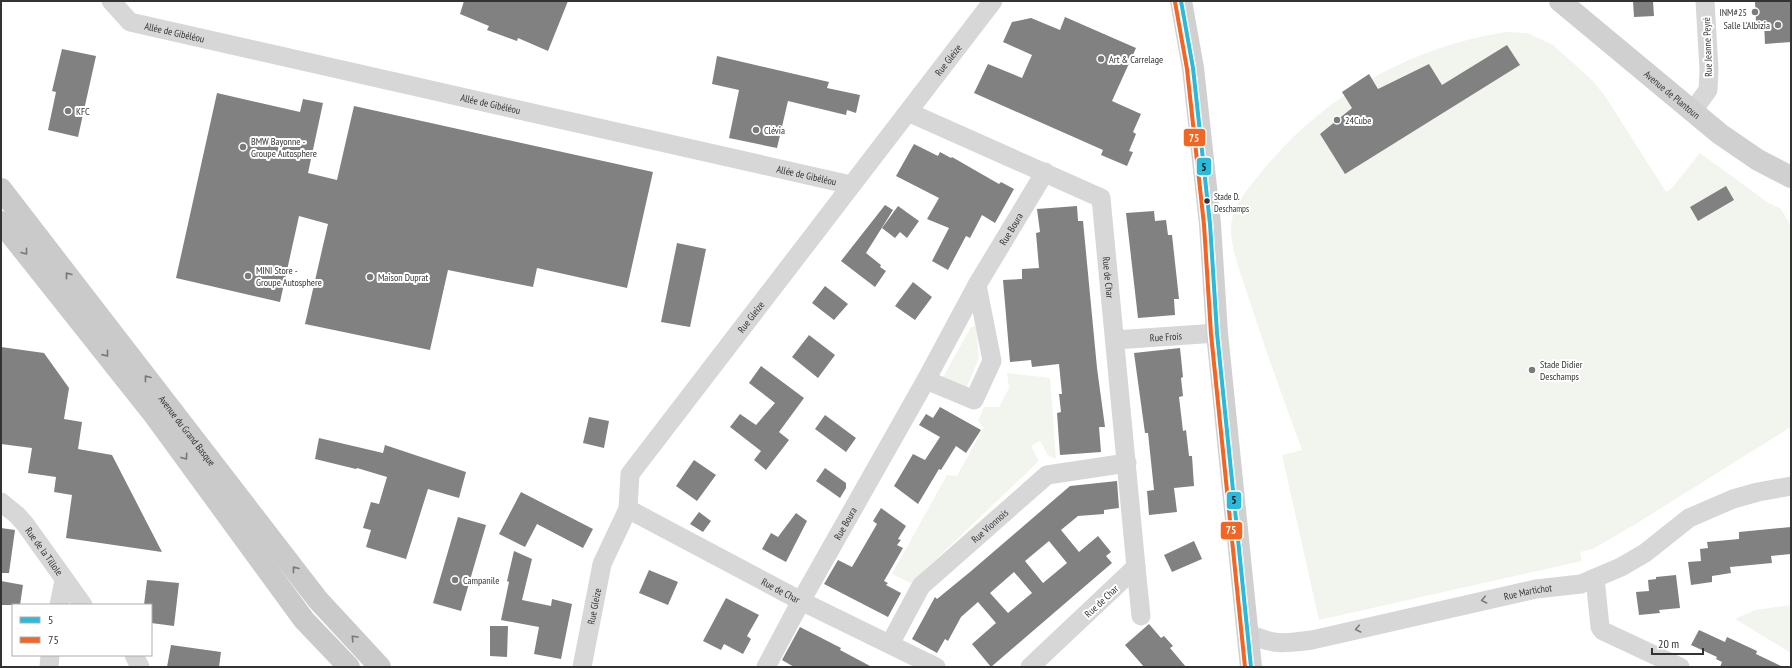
<svg xmlns="http://www.w3.org/2000/svg" width="1792" height="668" viewBox="0 0 1792 668" font-family="'PT Sans Narrow',sans-serif">
<style>
.green{fill:#f1f5ed}
.building{fill:#818181;fill-rule:evenodd}
.lines{fill:none;stroke-linecap:round;stroke-linejoin:round}
.street{stroke:#d7d7d7;stroke-width:19}
.secondary{stroke:#d0d0d0;stroke-width:22}
.primary{stroke:#cacaca;stroke-width:22}
.bus-1-casing{stroke:#fff;stroke-width:7}
.bus-2-casing{stroke:#fff;stroke-width:7}
.bus-1{stroke:#2bbada;stroke-width:4}
.bus-2{stroke:#f26522;stroke-width:4}
.oneway{stroke:#777}
.oneway2{stroke:#7d7d7d}
.poi-dot{fill:#7a7a7a;stroke:#fff;stroke-width:1.5}
.bus-dot{fill:#333;stroke:#fff;stroke-width:1.5}
.labels{text-anchor:middle;stroke-width:4;stroke-linejoin:round;paint-order:stroke}
.bus-label{font-size:9px;fill:#333;stroke:#fff;text-anchor:start}
.poi-label{font-size:10px;fill:#333;stroke:#fff;text-anchor:start}
.street-label{font-size:10px;fill:#333;stroke:#fff}
.line-badge{stroke:#fff;stroke-width:1.5}
.badge-label{font-size:11px;text-anchor:middle;font-weight:bold;fill:#fff}
.pale-badge-label{font-size:11px;text-anchor:middle;font-weight:bold;fill:#111}
</style>
<rect width="100%" height="100%" fill="#fff"/>
<path class="green" d="M1505 32 1527 33 1553 45 1592 80 1605 96 1666 192 1672 188 1700 153 1767 202 1781 209 1791 226V427L1634 525 1593 549 1580 552 1582 561 1319 620 1282 455 1302 450C1283 398 1264 346 1247 293 1241 273 1231 250 1231 229 1231 207 1247 190 1260 174 1321 97 1408 48 1505 32Z
M974 326 976 327 979 358 967 386 964 388 943 379V377L971 327Z
M1007 373 1050 378 1056 459 1048 455 1040 441 1031 446 1039 461 911 583 892 574 947 475 957 476 984 427 978 421 984 407H999L1009 388Z
M1791 605V653L1735 619 1755 610Z"/>
<path class="building" d="M464 1H568L548 51 518 38 517 41 487 30 489 26 460 14Z
M1633 1H1653L1654 16 1634 17Z
M1780 1H1791V42L1765 44 1764 21 1756 22 1755 2Z
M1065 17 1136 48 1112 101 1141 114 1133 132 1136 134 1129 151 1133 152 1127 166 1101 155 1103 150 974 93 988 64 1022 78 1032 55 1003 42 1012 22 1031 18 1060 30Z
M1507 45 1520 65 1345 174 1320 134 1352 108 1342 92 1369 74 1378 89 1429 64 1442 85Z
M62 49 96 56 78 137 48 130 56 92 52 91Z
M717 56 829 82 827 88 860 95 856 113 847 110 846 115 788 101 777 148 729 138 739 90 712 84Z
M217 93 300 112 303 99 323 103 308 173 337 180 354 106 653 172 627 288 537 268 533 287 448 270 430 350 305 324 328 224 299 216 280 302 176 278Z
M914 144 938 156 940 152 951 158 952 157 999 184 1001 182 1014 189 995 223 982 215 970 238 966 236 948 270 932 261 949 228 927 219 939 198 896 176Z
M1726 186 1734 200 1698 221 1690 207Z
M885 205 893 210 866 253 881 265 880 267 886 271 875 287 841 261Z
M898 206 919 221 907 238 900 232 895 238 882 228Z
M1077 206 1078 221H1083L1097 368 1105 427H1099L1101 452 1060 455 1057 413 1061 412 1059 394H1062L1059 364 1032 367 1031 360 1010 362 1003 280 1022 279V269L1039 268 1036 233 1040 232 1037 209Z
M1154 211 1155 221 1166 220 1168 235H1172L1179 299H1174L1175 315 1138 318 1126 213Z
M677 243 706 249 690 327 661 322Z
M913 282 932 297 915 320 895 306Z
M825 286 848 304 834 320 812 303Z
M809 335 835 355 818 378 792 357Z
M1 347 44 353 69 388 64 419 82 422 78 449 112 455 162 552 66 538 72 495 54 492 56 477 28 473 32 448 1 444Z
M1180 348 1183 377 1181 378 1183 396 1179 397 1183 431 1186 430 1189 456H1192L1194 486 1174 488 1177 512 1149 515 1147 491 1154 490 1148 433H1145L1134 353Z
M761 366 804 398 779 432 789 440 766 470 754 460 761 451 730 427 740 414 756 425 775 403 749 383Z
M940 407 981 430 966 453 956 446 941 470 939 469 918 504 894 486 913 454 925 460 940 437 919 425 926 414 933 418Z
M825 415 856 438 846 452 815 429Z
M589 417 609 421 604 448 583 443Z
M319 438 383 453 385 445 466 472 459 498 428 489 406 559 366 547 371 530 363 528 371 502 379 504 387 477 357 468 356 469 315 459Z
M694 460 716 475 697 501 676 486Z
M825 468 846 483V488L840 498 816 481Z
M1117 481 1119 508 1104 510V514L1078 516 1061 530 1079 552 1098 536 1111 552 1106 556 1112 563 991 667 972 644 996 623 978 602 961 617 948 641 945 639 937 653 912 639 935 597 937 599 970 572 1070 486ZM1049 541 1067 563 1043 583 1025 561ZM1014 572 1032 593 1008 613 990 593Z
M521 492 593 529 583 548 537 524 525 547 499 534Z
M881 508 906 526 898 539 901 540 897 545 903 548 884 581 888 583 886 585 901 593 888 617 824 584 838 560 852 567 877 524 873 521Z
M699 512 711 521 703 532 690 524Z
M796 513 807 521 786 562 762 549 771 533 778 537Z
M458 517 486 525 461 611 433 603Z
M1791 527V554L1771 556 1772 563 1730 567 1731 573 1712 576V582L1691 585 1688 562 1701 561 1700 549 1708 548 1707 542 1739 539V532Z
M1 528 15 530 9 573H1Z
M1194 541 1202 559 1172 572 1164 555Z
M514 551 532 559 522 600 551 606 552 599 572 604 561 659 534 654 539 627 501 620 509 582 507 581Z
M649 570 678 582 668 605 639 593Z
M1676 575 1680 608 1659 610 1660 613 1639 615 1636 592 1649 591 1648 580 1656 579V577Z
M147 580 179 583 174 626 151 623V605H144Z
M1 581 23 585 20 605H1Z
M726 598 759 615 747 636 751 639 743 654 724 644 721 650 703 641Z
M1149 624 1161 638 1164 636 1173 646 1170 648 1186 667H1144L1125 645Z
M490 626H508L507 657 490 656Z
M800 627 841 648 840 650 872 667H794L782 660Z
M1699 630 1725 642 1727 637 1757 651 1756 654 1783 667H1720L1722 662 1716 659 1717 657 1691 645Z
M171 645 221 652 219 667H167Z"/>
<g class="lines">
<g class="street">
<path id="s1" d="M111 1 130 22 851 185"/>
<path id="s2" d="M908 112 1101 198 1136 567 1030 667"/>
<path d="M1692 112 1708 90 1709 70 1705 1"/>
<path id="s3" d="M1115 340 1217 333"/>
<path d="M926 380 974 400 992 361 977 285"/>
<path id="s4" d="M1 502 17 515 25 524 83 605"/>
<path id="s5" d="M628 509 801 601 936 667"/>
<path d="M1136 567 1141 616"/>
<path d="M1595 578 1600 627 1603 631 1680 667"/>
<path d="M59 605 64 581"/>
<path id="s6" d="M1247 633C1273 645 1283 644 1312 640L1536 589 1581 584 1621 567 1645 553 1689 518 1733 499 1758 492 1791 486"/>
<path id="s7" d="M890 644 921 586 1047 475 1127 463"/>
<path d="M134 655 140 667"/>
<path d="M49 667 50 655"/>
<path id="s8" d="M582 667 602 564 628 509 630 474 993 1"/>
<path id="s9" d="M766 667 801 601 926 380 977 285 1045 172"/>
</g>
<g class="secondary">
<path d="M1181 1 1193 68 1210 224 1217 333 1251 667"/>
<path id="s10" d="M1560 1 1720 134 1758 160 1791 177"/>
</g>
<g class="primary">
<path id="s11" d="M1 189 318 600 380 667"/>
<path d="M1 222 155 416 304 620 349 667"/>
</g>
<g class="bus-1-casing">
<path id="bus-1" d="M1181 1 1193 68 1210 224 1217 333 1251 667"/>
</g>
<g class="bus-2-casing">
<path id="bus-2" d="M1175 2 1187 69 1204 225 1211 334 1245 667"/>
</g>
<use href="#bus-1" class="bus-1"/>
<use href="#bus-2" class="bus-2"/>
</g>
<defs><path id="oneway-chevron" d="M-2-3.5L2.5 0L-2 3.5" fill="none" stroke-width="1.6" stroke-linecap="round" stroke-linejoin="round"/></defs>
<g class="oneway">
<use href="#oneway-chevron" transform="translate(25 252) rotate(52)"/>
<use href="#oneway-chevron" transform="translate(68 275) rotate(-128)"/>
<use href="#oneway-chevron" transform="translate(106 354) rotate(51)"/>
<use href="#oneway-chevron" transform="translate(147 378) rotate(-128)"/>
<use href="#oneway-chevron" transform="translate(185 457) rotate(54)"/>
<use href="#oneway-chevron" transform="translate(295 569) rotate(-128)"/>
<use href="#oneway-chevron" transform="translate(354 638) rotate(-133)"/>
</g>
<g class="oneway2">
<use href="#oneway-chevron" transform="translate(1484 600) rotate(168)"/>
<use href="#oneway-chevron" transform="translate(1358 629) rotate(167)"/>
</g>
<g class="poi-dot">
<circle cx="1755" cy="12" r="4"/>
<circle cx="1778" cy="25" r="4"/>
<circle cx="1101" cy="59" r="4"/>
<circle cx="68" cy="111" r="4"/>
<circle cx="1337" cy="120" r="4"/>
<circle cx="756" cy="130" r="4"/>
<circle cx="243" cy="147" r="4"/>
<circle cx="248" cy="276" r="4"/>
<circle cx="370" cy="277" r="4"/>
<circle cx="1532" cy="370" r="4"/>
<circle cx="455" cy="580" r="4"/>
</g>
<circle class="bus-dot" cx="1207" cy="201" r="3.5"/>
<g class="labels">
<g class="bus-label">
<text x="1214" y="200">Stade D.<tspan x="1214" dy="12">Deschamps</tspan></text>
</g>
<g class="poi-label">
<text x="1747" y="16" text-anchor="end">INM#25</text>
<text x="1770" y="29" text-anchor="end">Salle L'Albizia</text>
<text x="1109" y="63">Art &amp; Carrelage</text>
<text x="76" y="115">KFC</text>
<text x="1345" y="124">24Cube</text>
<text x="764" y="134">Clévia</text>
<text x="251" y="145">BMW Bayonne -<tspan x="251" dy="12">Groupe Autosphere</tspan></text>
<text x="256" y="274">MINI Store -<tspan x="256" dy="12">Groupe Autosphere</tspan></text>
<text x="378" y="281">Maison Duprat</text>
<text x="1540" y="368">Stade Didier<tspan x="1540" dy="12">Deschamps</tspan></text>
<text x="463" y="584">Campanile</text>
</g>
<g class="street-label">
<text dy="4" stroke="none"><textPath href="#s1" startOffset="74">Allée de Gibéléou</textPath></text>
<text transform="translate(1707 47) rotate(-92)" y="4">Rue Jeanne Peyré</text>
<text dy="4" stroke="none"><textPath href="#s8" startOffset="723">Rue Gleize</textPath></text>
<text dy="4" stroke="none"><textPath href="#s10" startOffset="146">Avenue de Plantoun</textPath></text>
<text dy="4" stroke="none"><textPath href="#s1" startOffset="398">Allée de Gibéléou</textPath></text>
<text dy="4" stroke="none"><textPath href="#s1" startOffset="722">Allée de Gibéléou</textPath></text>
<text dy="4" stroke="none"><textPath href="#s9" startOffset="502">Rue Boura</textPath></text>
<text dy="4" stroke="none"><textPath href="#s2" startOffset="291">Rue de Char</textPath></text>
<text dy="4" stroke="none"><textPath href="#s8" startOffset="399">Rue Gleize</textPath></text>
<text dy="4" stroke="none"><textPath href="#s3" startOffset="51">Rue Frois</textPath></text>
<text dy="4" stroke="none"><textPath href="#s11" startOffset="305">Avenue du Grand Basque</textPath></text>
<text dy="4" stroke="none"><textPath href="#s9" startOffset="164">Rue Boura</textPath></text>
<text dy="4" stroke="none"><textPath href="#s7" startOffset="157">Rue Vionnois</textPath></text>
<text dy="4" stroke="none"><textPath href="#s4" startOffset="66">Rue de la Tillole</textPath></text>
<text dy="4" stroke="none"><textPath href="#s5" startOffset="173">Rue de Char</textPath></text>
<text dy="4" stroke="none"><textPath href="#s6" startOffset="288">Rue Martichot</textPath></text>
<text transform="translate(1101 601) rotate(-43)" y="4">Rue de Char</text>
<text dy="4" stroke="none"><textPath href="#s8" startOffset="62">Rue Gleize</textPath></text>
</g>
</g>
<g class="line-badge">
<rect x="1183" y="128" width="23" height="19" rx="4" fill="#f26522"/>
<rect x="1196" y="157" width="16" height="19" rx="4" fill="#2bbada"/>
<rect x="1226" y="491" width="16" height="19" rx="4" fill="#2bbada"/>
<rect x="1220" y="521" width="23" height="19" rx="4" fill="#f26522"/>
</g>
<g class="badge-label">
<text x="1194" y="142">75</text>
<text x="1231" y="534">75</text>
</g>
<g class="pale-badge-label">
<text x="1204" y="171">5</text>
<text x="1234" y="504">5</text>
</g>
<rect width="1792" height="668" fill="none" stroke="#333333" stroke-width="4"/>
<rect x="12" y="604" width="140" height="52" fill="#ffffff" stroke="#adadad"/>
<rect x="20" y="617" width="20" height="6" fill="#2bbada" stroke="#adadad"/>
<text x="48" y="624" font-size="12" fill="#333333">5</text>
<rect x="20" y="637" width="20" height="6" fill="#f26522" stroke="#adadad"/>
<text x="48" y="644" font-size="12" fill="#333333">75</text>
<path d="M1652 648v6h51v-6" fill="none" stroke="#333333" stroke-width="2"/>
<text x="1658" y="648" font-size="12" fill="#333333" stroke="#ffffff" stroke-width="3" paint-order="stroke">20 m</text>
</svg>
